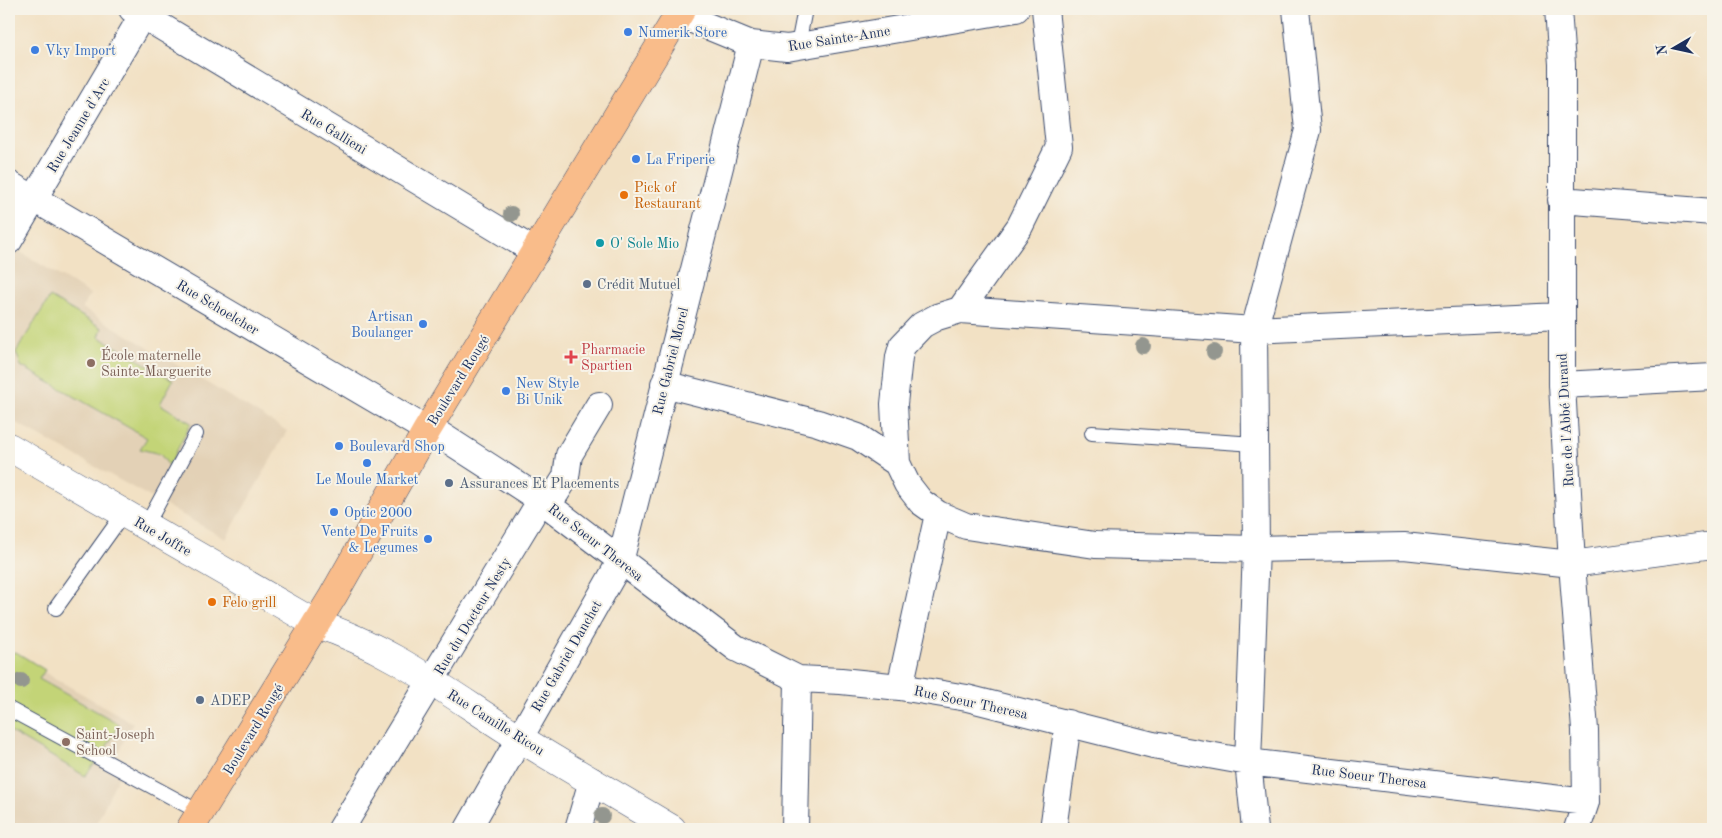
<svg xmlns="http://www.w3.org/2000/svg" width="1722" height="838" viewBox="0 0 1722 838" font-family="'Old Standard TT',serif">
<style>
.built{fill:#e3d1b6}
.green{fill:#c3d477;stroke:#6f826a}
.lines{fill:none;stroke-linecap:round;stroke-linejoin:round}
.service-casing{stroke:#3b4a6d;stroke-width:16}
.minor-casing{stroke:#3b4a6d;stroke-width:28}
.tertiary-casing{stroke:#3b4a6d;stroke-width:29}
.primary-casing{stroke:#3b4a6d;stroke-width:29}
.service{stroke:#fff;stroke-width:14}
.minor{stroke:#fff;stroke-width:26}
.tertiary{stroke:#fff;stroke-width:28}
.primary{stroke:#f9bc8a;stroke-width:28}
.tree{fill:#93968f}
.shop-dot{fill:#3f7fe0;stroke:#f7f3e8;stroke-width:2}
.food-dot{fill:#e8710a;stroke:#f7f3e8;stroke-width:2}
.culture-dot{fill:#0f9aa8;stroke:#f7f3e8;stroke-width:2}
.service-dot{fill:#5c6f8a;stroke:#f7f3e8;stroke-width:2}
.health-dot{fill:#e0444e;stroke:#f7f3e8;stroke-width:2}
.education-dot{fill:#8d6e63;stroke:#f7f3e8;stroke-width:2}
.labels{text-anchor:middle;stroke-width:4;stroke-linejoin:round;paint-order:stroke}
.shop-label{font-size:14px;fill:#366cbe;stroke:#f7f3e8;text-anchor:start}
.street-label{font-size:14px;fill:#1b2f5e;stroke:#f7f3e8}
.food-label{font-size:14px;fill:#c56008;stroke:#f7f3e8;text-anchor:start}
.culture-label{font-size:14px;fill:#0d838f;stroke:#f7f3e8;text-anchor:start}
.service-label{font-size:14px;fill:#4e5e75;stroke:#f7f3e8;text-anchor:start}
.health-label{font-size:14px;fill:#be3a42;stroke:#f7f3e8;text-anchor:start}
.education-label{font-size:14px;fill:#785e54;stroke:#f7f3e8;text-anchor:start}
</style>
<rect width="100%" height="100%" fill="#f7f3e8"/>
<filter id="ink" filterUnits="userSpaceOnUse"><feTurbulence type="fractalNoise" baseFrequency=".02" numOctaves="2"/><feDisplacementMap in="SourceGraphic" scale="10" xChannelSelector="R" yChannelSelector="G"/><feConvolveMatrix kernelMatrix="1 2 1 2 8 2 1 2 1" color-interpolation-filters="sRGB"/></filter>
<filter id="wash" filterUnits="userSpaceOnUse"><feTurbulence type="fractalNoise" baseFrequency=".0096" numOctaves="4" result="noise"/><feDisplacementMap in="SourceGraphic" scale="20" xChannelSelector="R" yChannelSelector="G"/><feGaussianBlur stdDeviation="1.12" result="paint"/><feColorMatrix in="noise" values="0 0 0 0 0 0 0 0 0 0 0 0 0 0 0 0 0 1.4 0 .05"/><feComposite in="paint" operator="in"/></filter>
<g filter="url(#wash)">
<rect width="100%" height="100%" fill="#f2e1c4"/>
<path class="built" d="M15 249 90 294 82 308 287 431 226 539 9 419V260Z
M16 656 133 723 114 760 123 766 94 829H9V657Z"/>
<path class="green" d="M50 297 102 328 99 337 173 380 160 404 191 423 169 466 160 454 140 449 147 438 21 366 16 352Z
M16 652 45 670 39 679 119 724 104 752 85 776 9 731V653Z"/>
</g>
<g filter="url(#ink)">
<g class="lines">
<g class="service-casing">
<path id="service" d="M798 45 805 9
M1092 433 1255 444
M146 526 196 434
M56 608 124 513
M9 709 201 813"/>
</g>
<g class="minor-casing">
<path id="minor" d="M132 9 536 252
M1045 9 1059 147 1020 226 960 310 937 317 922 325 902 346 899 357 894 404 897 463 907 484 921 502 938 514 966 526 1095 545 1256 549 1404 546 1572 564 1713 545
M1558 9 1562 64V385L1572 564 1585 730 1586 802 1577 829
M678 14 751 44 787 48 1016 9
M9 184 427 430 442 436 541 500 736 648 798 679 841 681 900 687 967 698 1153 745 1248 762 1586 802
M1561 200 1713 212
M9 241 146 9
M960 310 1254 330 1560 316
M664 384 818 423 858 437 897 463
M1562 385 1713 377
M900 687 938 514
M341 829 541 500 556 493 566 477 569 455 599 405
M468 829 620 562 751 44
M578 829 592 781
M795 829 798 679
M1053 829 1068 723
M1255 829 1248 762 1256 549 1254 330 1308 130 1296 9"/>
</g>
<g class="tertiary-casing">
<path id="tertiary" d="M9 447 316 624C390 647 454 697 518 737 569 769 621 798 672 829"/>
</g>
<g class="primary-casing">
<path id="primary" d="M190 829 333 596 427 430 682 9"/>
</g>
<use href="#service" class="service"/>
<use href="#minor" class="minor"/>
<use href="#tertiary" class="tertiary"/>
<use href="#primary" class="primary"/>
</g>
<g class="tree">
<circle cx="511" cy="214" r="8"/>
<circle cx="1143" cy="346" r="8"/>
<circle cx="1214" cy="352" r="8"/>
<circle cx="21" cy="681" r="8"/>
<circle cx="602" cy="816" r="8"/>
</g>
</g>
<g class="shop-dot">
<circle cx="628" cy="32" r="5"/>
<circle cx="35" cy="50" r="5"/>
<circle cx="636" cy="159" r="5"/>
<circle cx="423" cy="324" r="5"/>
<circle cx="506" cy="391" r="5"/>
<circle cx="339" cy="446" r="5"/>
<circle cx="367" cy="463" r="5"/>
<circle cx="334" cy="512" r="5"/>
<circle cx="428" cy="539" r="5"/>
</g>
<g class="food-dot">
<circle cx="624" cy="195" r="5"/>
<circle cx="212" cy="602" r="5"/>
</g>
<circle class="culture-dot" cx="600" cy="243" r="5"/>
<g class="service-dot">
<circle cx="587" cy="284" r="5"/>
<circle cx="449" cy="483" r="5"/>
<circle cx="200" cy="700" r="5"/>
</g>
<path class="health-dot" d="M568.5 349.5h5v5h5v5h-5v5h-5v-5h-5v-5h5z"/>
<g class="education-dot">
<circle cx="91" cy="363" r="5"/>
<circle cx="66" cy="742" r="5"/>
</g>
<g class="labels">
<g class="shop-label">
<text x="638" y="37">Numerik Store</text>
<text x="45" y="55">Vky Import</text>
<text x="646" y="164">La Friperie</text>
<text x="413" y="321" text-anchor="end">Artisan<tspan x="413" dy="16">Boulanger</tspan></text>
<text x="516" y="388">New Style<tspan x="516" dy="16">Bi Unik</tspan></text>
<text x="349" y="451">Boulevard Shop</text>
<text x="367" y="484" text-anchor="middle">Le Moule Market</text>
<text x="344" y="517">Optic 2000</text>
<text x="418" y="536" text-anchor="end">Vente De Fruits<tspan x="418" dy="16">&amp; Legumes</tspan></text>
</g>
<g class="street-label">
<text transform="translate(839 38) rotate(-9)" y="5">Rue Sainte-Anne</text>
<text transform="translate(78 125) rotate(-59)" y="5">Rue Jeanne d'Arc</text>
<text transform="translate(334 131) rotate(31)" y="5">Rue Gallieni</text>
<text transform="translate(218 307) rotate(31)" y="5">Rue Schoelcher</text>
<text transform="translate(670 361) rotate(-76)" y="5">Rue Gabriel Morel</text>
<text transform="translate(458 380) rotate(-58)" y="5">Boulevard Rougé</text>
<text transform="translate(1565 420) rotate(-93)" y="5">Rue de l'Abbé Durand</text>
<text transform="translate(163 536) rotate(30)" y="5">Rue Joffre</text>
<text transform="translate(596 542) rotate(38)" y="5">Rue Soeur Theresa</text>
<text transform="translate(472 616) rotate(-59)" y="5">Rue du Docteur Nesty</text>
<text transform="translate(566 656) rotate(-60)" y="5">Rue Gabriel Danchet</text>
<text transform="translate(971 702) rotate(12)" y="5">Rue Soeur Theresa</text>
<text transform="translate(496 722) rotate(32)" y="5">Rue Camille Ricou</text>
<text transform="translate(253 729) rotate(-59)" y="5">Boulevard Rougé</text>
<text transform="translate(1369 776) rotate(7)" y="5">Rue Soeur Theresa</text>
</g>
<g class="food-label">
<text x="634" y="192">Pick of<tspan x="634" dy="16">Restaurant</tspan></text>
<text x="222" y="607">Felo grill</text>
</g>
<g class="culture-label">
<text x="610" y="248">O' Sole Mio</text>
</g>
<g class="service-label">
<text x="597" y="289">Crédit Mutuel</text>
<text x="459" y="488">Assurances Et Placements</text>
<text x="210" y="705">ADEP</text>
</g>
<g class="health-label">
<text x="581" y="354">Pharmacie<tspan x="581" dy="16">Spartien</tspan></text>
</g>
<g class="education-label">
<text x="101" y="360">École maternelle<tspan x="101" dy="16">Sainte-Marguerite</tspan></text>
<text x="76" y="739">Saint-Joseph<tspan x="76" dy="16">School</tspan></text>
</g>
</g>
<rect width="1722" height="838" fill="none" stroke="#f7f3e8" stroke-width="30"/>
<g transform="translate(1674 48) rotate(261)" stroke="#f7f3e8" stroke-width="4" paint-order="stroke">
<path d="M0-4L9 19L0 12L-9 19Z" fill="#1b2f5e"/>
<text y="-8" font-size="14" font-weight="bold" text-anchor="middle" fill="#1b2f5e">N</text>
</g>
</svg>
